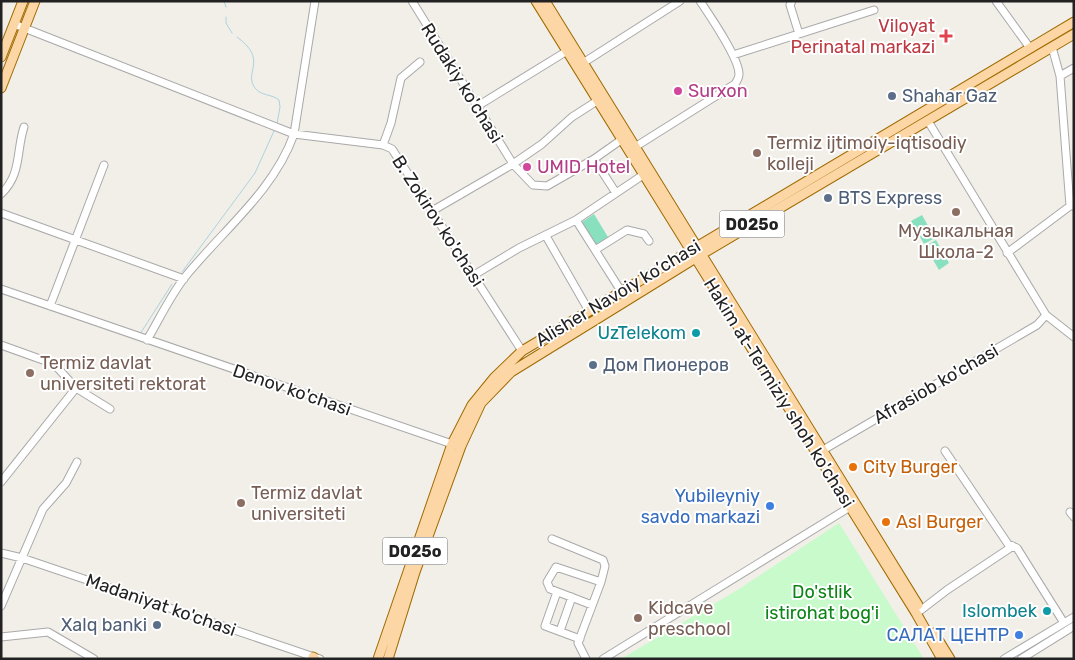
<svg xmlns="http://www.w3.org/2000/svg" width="1075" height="660" viewBox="0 0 1075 660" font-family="Rubik,sans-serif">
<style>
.park{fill:#c8facc}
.pitch{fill:#88e0be}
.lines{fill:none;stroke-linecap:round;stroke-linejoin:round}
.stream{stroke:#aad3df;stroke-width:1}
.minor-casing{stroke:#a9a9a9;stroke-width:9}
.major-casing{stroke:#a06b00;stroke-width:11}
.minor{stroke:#fff;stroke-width:7}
.major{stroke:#fcd6a4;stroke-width:9}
.health-dot{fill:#e0444e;stroke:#fff;stroke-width:2}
.hotel-dot{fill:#d1479c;stroke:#fff;stroke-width:2}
.service-dot{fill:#5c6f8a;stroke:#fff;stroke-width:2}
.education-dot{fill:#8d6e63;stroke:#fff;stroke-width:2}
.culture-dot{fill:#0f9aa8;stroke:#fff;stroke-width:2}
.food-dot{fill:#e8710a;stroke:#fff;stroke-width:2}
.shop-dot{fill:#3f7fe0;stroke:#fff;stroke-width:2}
.labels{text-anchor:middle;stroke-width:4;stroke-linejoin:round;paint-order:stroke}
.shield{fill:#fff;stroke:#646464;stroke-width:1}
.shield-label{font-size:16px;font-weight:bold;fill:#222}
.health-label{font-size:18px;fill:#be3a42;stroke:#fff;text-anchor:end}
.street-label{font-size:18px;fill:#222;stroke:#fff}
.hotel-label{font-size:18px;fill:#b23c85;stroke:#fff;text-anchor:start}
.service-label{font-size:18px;fill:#4e5e75;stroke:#fff;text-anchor:start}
.education-label{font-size:18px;fill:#785e54;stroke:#fff;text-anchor:start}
.culture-label{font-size:18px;fill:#0d838f;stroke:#fff;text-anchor:end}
.food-label{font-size:18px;fill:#c56008;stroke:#fff;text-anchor:start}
.shop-label{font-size:18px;fill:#366cbe;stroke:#fff;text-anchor:end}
.park-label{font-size:18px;fill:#0c8416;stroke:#fff}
</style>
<rect width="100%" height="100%" fill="#f2efe9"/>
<path class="park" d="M839 523 924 659H621L739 589Z"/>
<path class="pitch" d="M594 214 608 237 596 245 582 222Z
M922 215 935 238 924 244 911 221Z
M936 240 949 263 939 270 925 246Z"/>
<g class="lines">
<path class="stream" d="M224 1 226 7
M226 17V23L232 33
M237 37C269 60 243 72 255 88 261 96 272 94 279 100L280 107 277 124
M182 272 255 173 274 131
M140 334 172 284"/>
<g class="minor-casing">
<path id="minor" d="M412 1 513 164 533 185 547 186 594 159
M792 1 790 5 799 34
M996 1 1030 48
M14 24 294 134 383 145 392 149 522 351
M1052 47 1060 76 1070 206
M733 55 874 10
M583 63 680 1
M1060 76 1074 68
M476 107 567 51
M928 121 1046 315 1074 337
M383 145 391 123 401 78 420 62
M635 147 735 84C737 81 739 78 739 74 739 58 710 16 700 1
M616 193 594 159 621 140
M1 194C22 174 16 151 24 127
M432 211 513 164 542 144 572 117 597 101
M1 213 184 279
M546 236 589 311
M595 250 627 230 644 234 649 241
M1007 253 1070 206H1073
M474 275 519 248 576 220
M1 289 455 445
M621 291 576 220 643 175
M50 306 104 165
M147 340C159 320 170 296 185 277 222 231 274 191 294 134L315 1
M1 345 54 364 76 388 110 409
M823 450 1037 325 1046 315
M945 451 1008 544 1017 548 1064 623
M1 482 76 388
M1070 512 1074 517
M552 539 603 560 605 566 601 582
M1 553 22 558 320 659
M557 592 545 626 580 639
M1 606 43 509 66 483 77 462
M921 610 947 590 1013 546
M560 631 572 597
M1 637 48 632 94 659
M586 659 578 643 601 582 556 567 547 582 550 589 592 605
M603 659 850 507
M1004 659 1074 617
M1021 659 1074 626"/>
</g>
<g class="major-casing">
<path id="major" d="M536 1 916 613 942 659
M545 1 918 605
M1 57 23 1
M1 88 35 1
M934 633 950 659
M313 657 315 659
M378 659 452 444 472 405 494 378 522 351 1074 22
M388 659 415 572 461 446 481 403 511 372 702 254 1074 34"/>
</g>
<use href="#minor" class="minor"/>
<use href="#major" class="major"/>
</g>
<path class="health-dot" d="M943.5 28.5h5v5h5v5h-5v5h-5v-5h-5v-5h5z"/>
<g class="hotel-dot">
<circle cx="678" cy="91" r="5"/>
<circle cx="527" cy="167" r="5"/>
</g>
<g class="service-dot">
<circle cx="892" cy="96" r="5"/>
<circle cx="828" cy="198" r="5"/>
<circle cx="593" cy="365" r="5"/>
<circle cx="157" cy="625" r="5"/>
</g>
<g class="education-dot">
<circle cx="757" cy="153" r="5"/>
<circle cx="956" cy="212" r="5"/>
<circle cx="30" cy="373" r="5"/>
<circle cx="241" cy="503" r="5"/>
<circle cx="638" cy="618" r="5"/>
</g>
<g class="culture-dot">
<circle cx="696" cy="333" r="5"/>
<circle cx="1047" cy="611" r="5"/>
</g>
<g class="food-dot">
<circle cx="853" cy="467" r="5"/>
<circle cx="886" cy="522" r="5"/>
</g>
<g class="shop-dot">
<circle cx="770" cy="506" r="5"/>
<circle cx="1019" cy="635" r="5"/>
</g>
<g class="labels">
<g class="shield">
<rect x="719.5" y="210.5" width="65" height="27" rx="4"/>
<rect x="382.5" y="537.5" width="65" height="27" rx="4"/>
</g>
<g class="shield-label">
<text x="752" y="230">D025o</text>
<text x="415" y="557">D025o</text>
</g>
<g class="health-label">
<text x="935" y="32">Viloyat<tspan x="935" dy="21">Perinatal markazi</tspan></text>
</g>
<g class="street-label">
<text transform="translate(462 83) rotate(58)" y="6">Rudakiy ko'chasi</text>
<text transform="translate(438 221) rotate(57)" y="6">B. Zokirov ko'chasi</text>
<text transform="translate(618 293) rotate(-31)" y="6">Alisher Navoiy ko’chasi</text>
<text transform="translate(936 384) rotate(-30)" y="6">Afrasiob ko'chasi</text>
<text transform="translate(292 390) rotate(19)" y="6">Denov ko'chasi</text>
<text transform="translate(779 393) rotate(58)" y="6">Hakim at-Termiziy shoh ko'chasi</text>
<text transform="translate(161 605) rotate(19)" y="6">Madaniyat ko'chasi</text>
</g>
<g class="hotel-label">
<text x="688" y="97">Surxon</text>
<text x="537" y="173">UMID Hotel</text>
</g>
<g class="service-label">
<text x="902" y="102">Shahar Gaz</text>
<text x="838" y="204">BTS Express</text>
<text x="603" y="371">Дом Пионеров</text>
<text x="147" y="631" text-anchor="end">Xalq banki</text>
</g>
<g class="education-label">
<text x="767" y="149">Termiz ijtimoiy-iqtisodiy<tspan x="767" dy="21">kolleji</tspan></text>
<text x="956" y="237" text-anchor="middle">Музыкальная<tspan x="956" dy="21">Школа-2</tspan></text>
<text x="40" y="369">Termiz davlat<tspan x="40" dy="21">universiteti rektorat</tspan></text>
<text x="251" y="499">Termiz davlat<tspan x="251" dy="21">universiteti</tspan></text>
<text x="648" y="614">Kidcave<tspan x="648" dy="21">preschool</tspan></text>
</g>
<g class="culture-label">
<text x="686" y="339">UzTelekom</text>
<text x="1037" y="617">Islombek</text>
</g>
<g class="food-label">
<text x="863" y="473">City Burger</text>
<text x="896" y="528">Asl Burger</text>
</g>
<g class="shop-label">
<text x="760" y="502">Yubileyniy<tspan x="760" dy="21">savdo markazi</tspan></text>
<text x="1009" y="641">САЛАТ ЦЕНТР</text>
</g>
<g class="park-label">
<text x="822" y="598">Do'stlik<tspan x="822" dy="21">istirohat bog'i</tspan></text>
</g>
</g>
<rect width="1075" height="660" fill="none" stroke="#222222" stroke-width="5"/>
</svg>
